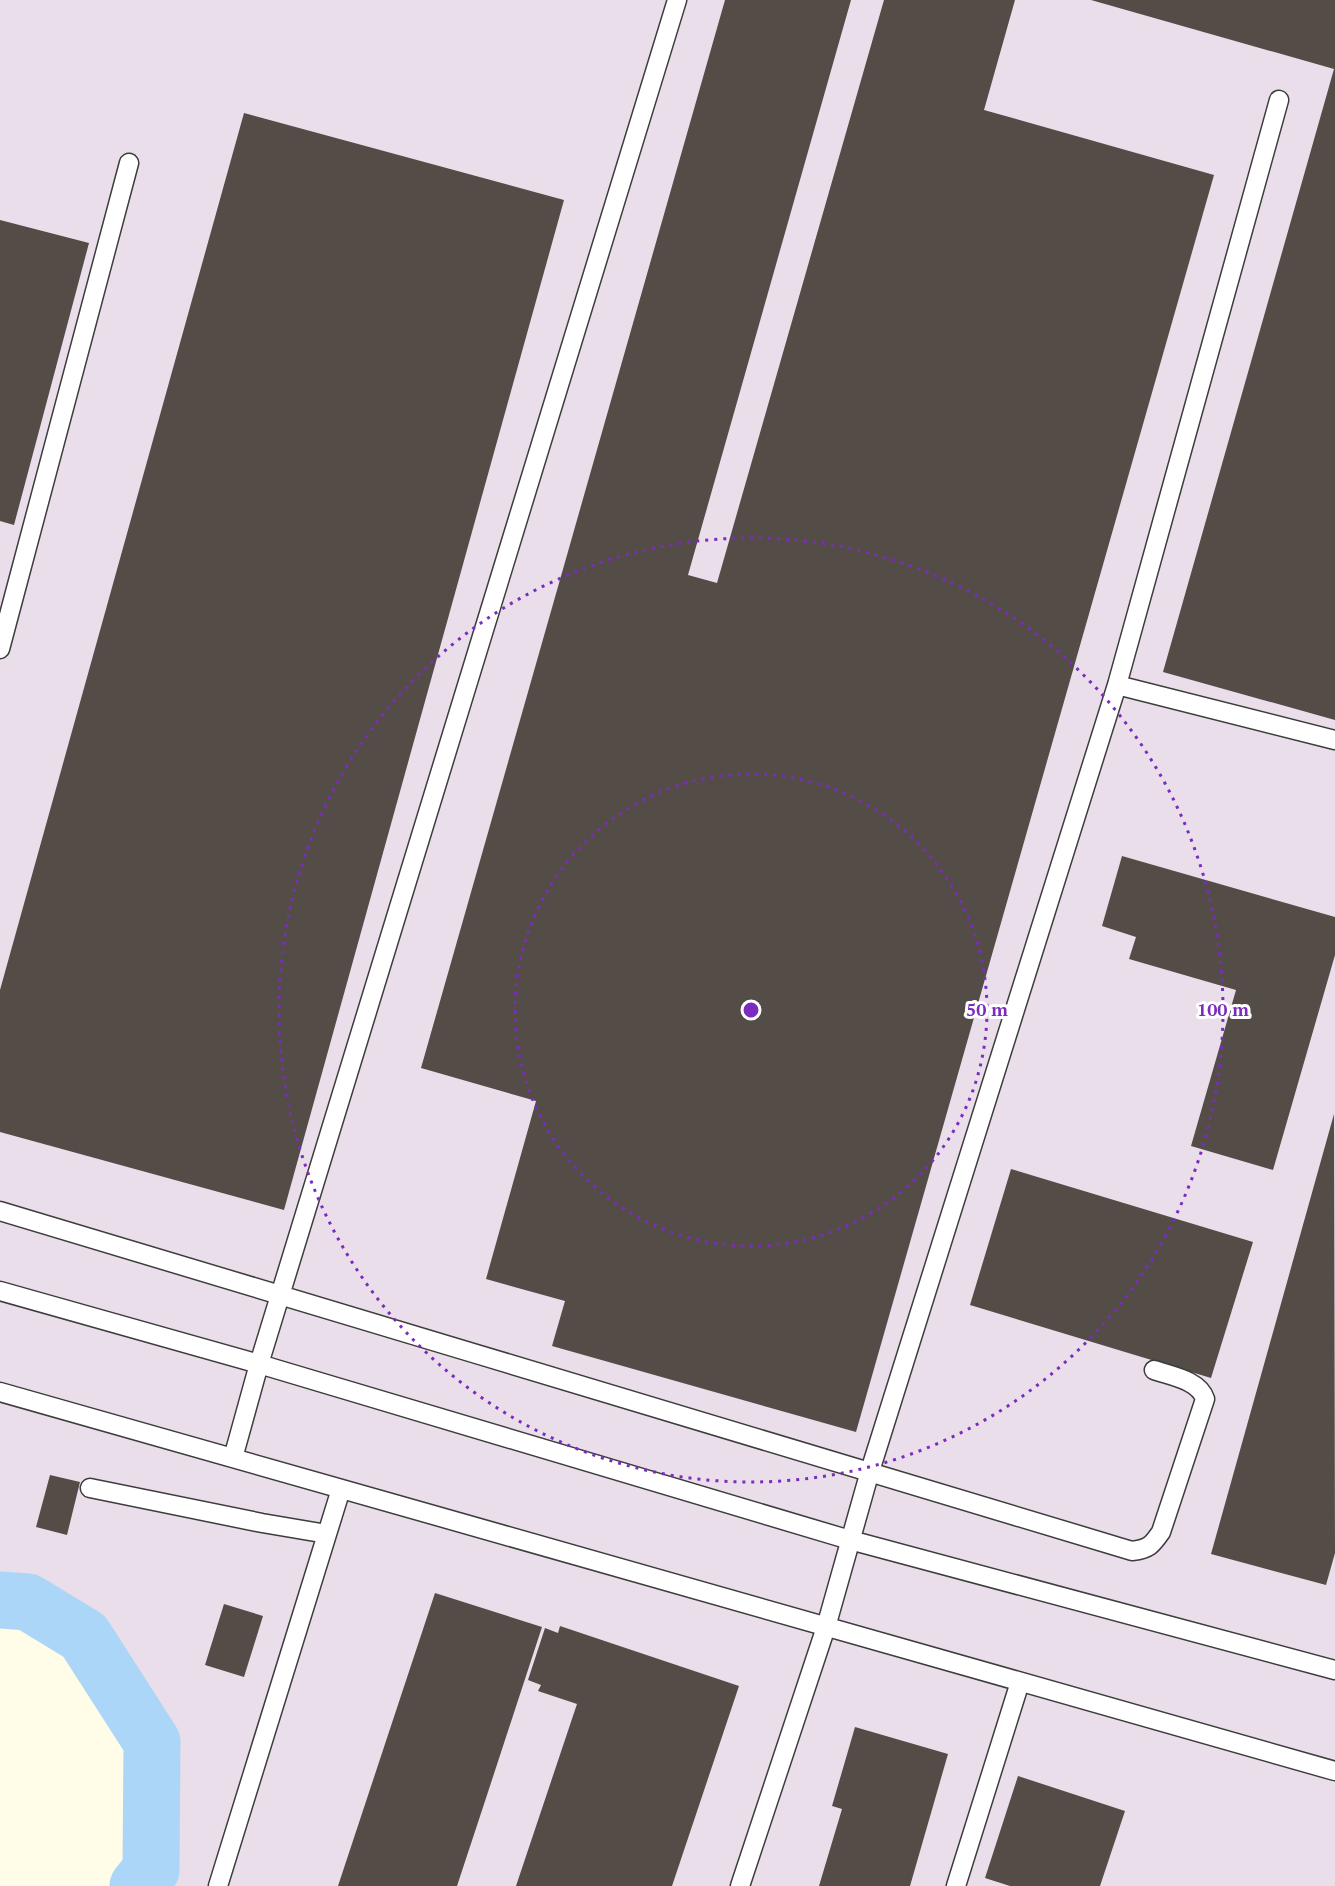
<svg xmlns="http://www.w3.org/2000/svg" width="1335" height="1886" viewBox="0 0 1335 1886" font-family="'PT Serif',serif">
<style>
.industrial{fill:#eadeea}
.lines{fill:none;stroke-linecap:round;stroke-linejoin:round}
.river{stroke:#acd6f7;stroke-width:57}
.building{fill:#534c47}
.lane-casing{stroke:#3d3d3d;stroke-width:21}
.lane{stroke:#fff;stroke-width:18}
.ring{fill:none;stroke:#7b2cbf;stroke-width:3;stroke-dasharray:3 6}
.centre{fill:#7b2cbf;stroke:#fff;stroke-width:3}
.ring-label{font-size:18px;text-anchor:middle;font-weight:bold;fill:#7b2cbf;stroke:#fff;stroke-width:6;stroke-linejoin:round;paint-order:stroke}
</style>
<rect width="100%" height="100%" fill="#fffce8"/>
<path class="industrial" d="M0 0H1335V1886H142L148 1831 115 1690 51 1611 0 1588Z"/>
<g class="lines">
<path class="river" d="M0 1600 28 1602 84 1636 152 1742 151 1870 138 1886"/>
</g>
<path class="building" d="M725 0H851L688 575 717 583 884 0H1015L984 110 1214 175 856 1432 552 1346 565 1301 486 1279 536 1101 421 1068Z
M1091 0H1335V720L1163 672 1334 69Z
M244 113 564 200 284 1210 0 1132V990Z
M0 220 89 243 14 525 0 521Z
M1122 856 1335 917V955L1273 1170 1191 1146 1236 990 1129 959 1136 937 1102 926Z
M1334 1114 1335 1553 1326 1585 1211 1554Z
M1011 1169 1253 1242 1211 1378 970 1305Z
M50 1475 80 1482 67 1535 36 1527Z
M435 1593 542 1627 488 1792 457 1886H338Z
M224 1604 263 1616 244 1677 205 1665Z
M560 1626 739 1686 672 1886H516L577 1704 538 1691 541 1685 528 1680 545 1628 558 1633Z
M855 1727 948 1754 910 1886H819L842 1809 832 1806Z
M1018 1776 1125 1811 1100 1886H1010L985 1878Z"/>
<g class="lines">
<g class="lane-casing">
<path id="lane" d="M0 649 129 163
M1117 685 1335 740
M0 1211C377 1326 755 1435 1132 1551 1149 1549 1152 1545 1161 1532L1205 1399C1199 1380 1171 1376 1154 1370
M0 1291 259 1364 850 1540 1335 1670
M0 1392 1335 1771
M233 1458 259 1364 677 0
M90 1488 262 1523 327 1534
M218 1886 341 1489
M740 1886 826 1627 870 1471 1117 685 1279 100
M956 1886 1020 1682"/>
</g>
<use href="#lane" class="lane"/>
</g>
<g class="ring">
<circle cx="751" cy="1010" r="236"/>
<circle cx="751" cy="1010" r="472"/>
</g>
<circle cx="751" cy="1010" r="9" class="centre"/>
<g class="ring-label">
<text x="987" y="1016">50 m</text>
<text x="1223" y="1016">100 m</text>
</g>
</svg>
